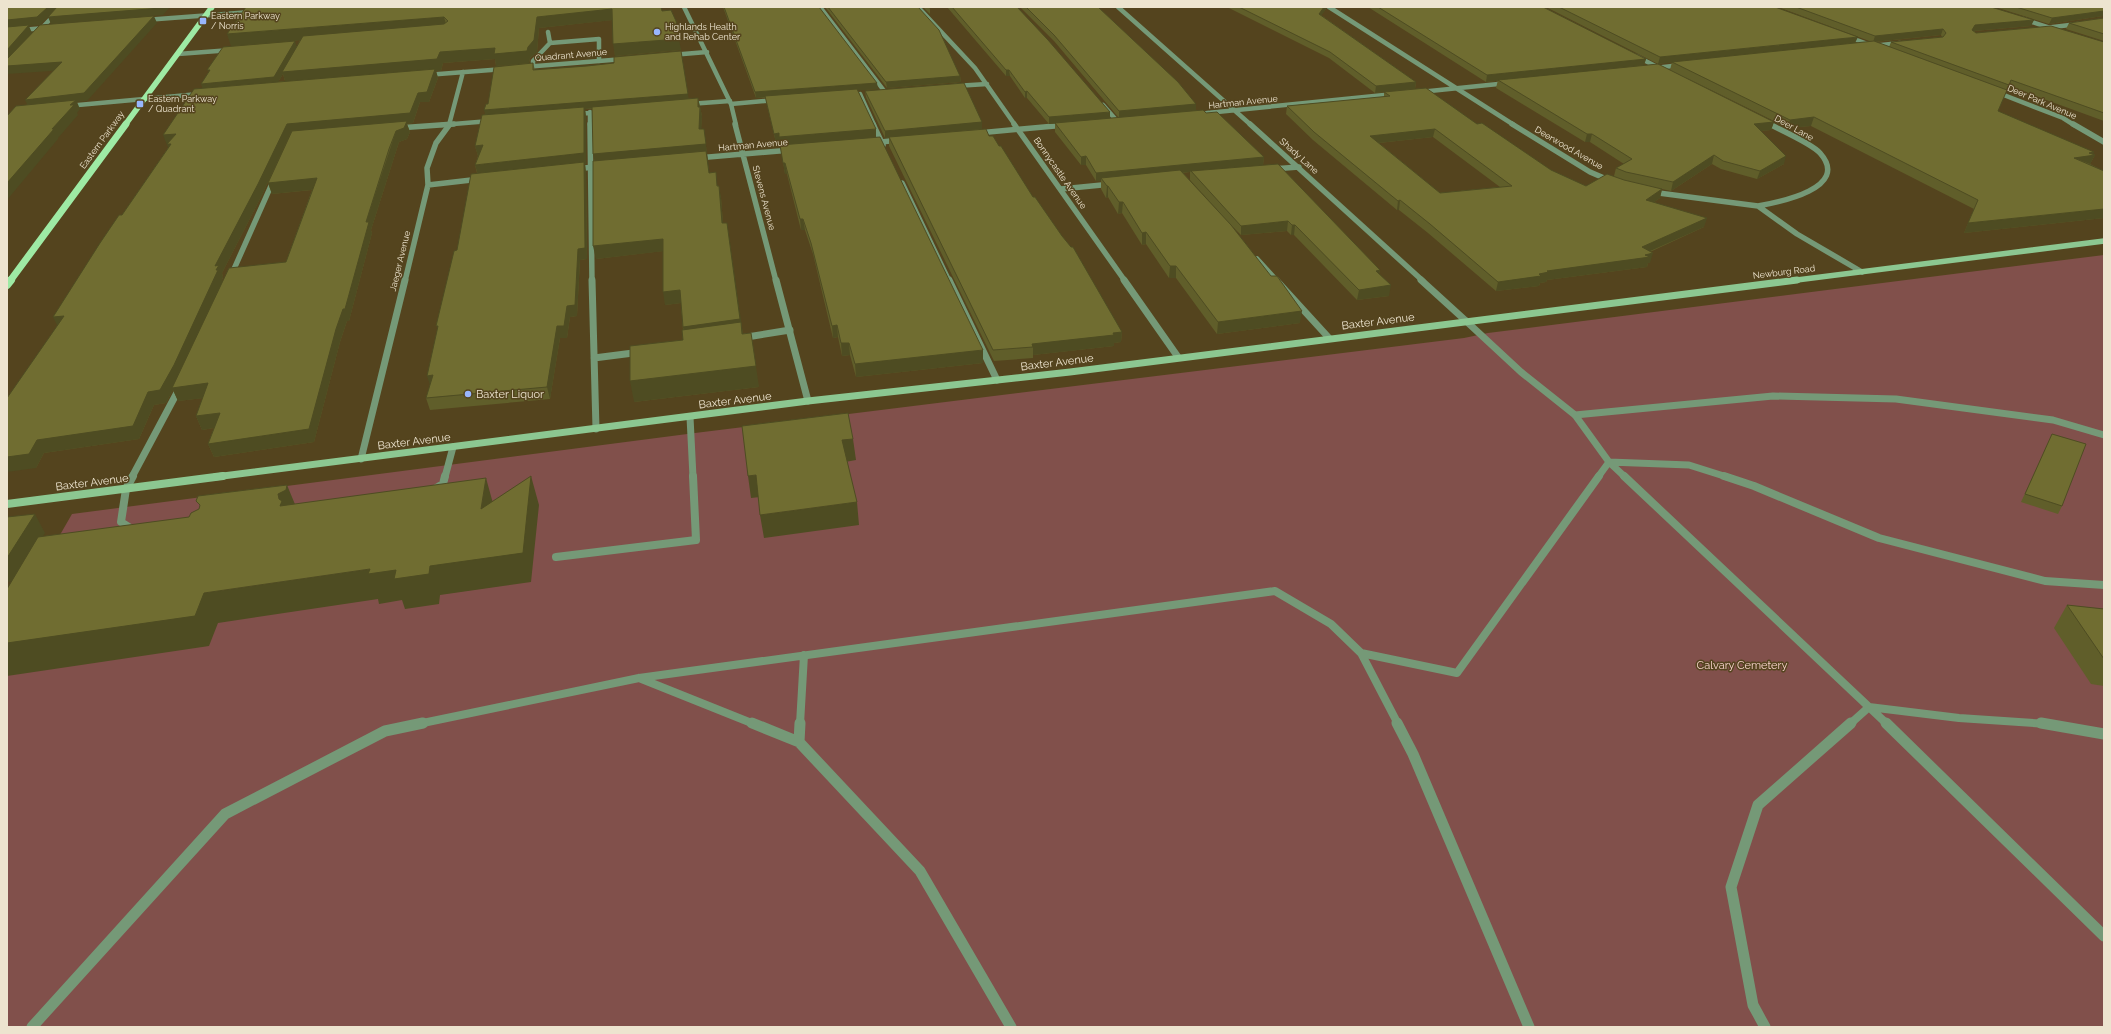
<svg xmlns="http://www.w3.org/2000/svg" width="2111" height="1034" viewBox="0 0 2111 1034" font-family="Raleway,sans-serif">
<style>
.green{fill:#81504b}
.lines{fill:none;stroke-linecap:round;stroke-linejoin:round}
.service-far4{stroke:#759977;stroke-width:4.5}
.service-far3{stroke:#759977;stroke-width:5.5}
.service-far2{stroke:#759977;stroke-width:7}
.service-far1{stroke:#759977;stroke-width:8}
.service{stroke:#759977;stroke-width:11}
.minor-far2{stroke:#759977;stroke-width:4.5}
.minor-far1{stroke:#759977;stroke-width:5.5}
.minor{stroke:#759977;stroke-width:7}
.secondary-far2{stroke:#8cc791;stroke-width:5.5}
.secondary-far1{stroke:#8cc791;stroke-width:7}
.secondary{stroke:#8cc791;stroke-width:8}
.primary-far2{stroke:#9eeaa4;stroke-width:5.5}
.primary-far1{stroke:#9eeaa4;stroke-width:7}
.primary{stroke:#9eeaa4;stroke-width:8}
.wall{fill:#605e2a;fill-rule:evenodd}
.shaded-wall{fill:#4e4c22}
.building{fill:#706d31;stroke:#4e4c22;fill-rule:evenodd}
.poi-dot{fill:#98b6fd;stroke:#54441e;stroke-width:1.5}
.labels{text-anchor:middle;stroke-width:3;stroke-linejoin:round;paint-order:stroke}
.far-poi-label{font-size:9px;fill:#ede4cf;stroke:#54441e;text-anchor:start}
.far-street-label{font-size:9px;fill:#ede4cf;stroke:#54441e}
.street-label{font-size:11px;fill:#ede4cf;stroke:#54441e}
.poi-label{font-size:11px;fill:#ede4cf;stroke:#54441e;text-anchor:start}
.park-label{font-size:11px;fill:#fad3ce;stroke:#54441e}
</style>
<rect width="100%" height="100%" fill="#54441e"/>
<path class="green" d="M2104 255V1027H7V627L72 514 695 433 1464 338 1488 333Z"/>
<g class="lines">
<path class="service-far4" d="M820 7 885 92
M38 32 62 7
M550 43 599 39V61
M178 54 231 50
M533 66V61L550 43 548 32
M955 86 987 84
M860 94 874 125
M689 104 730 101
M731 104 776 100
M1103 105 1117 121
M575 114 602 112
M441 125 490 121
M590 125V112"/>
<path class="service-far3" d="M590 124 592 281
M873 124 883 145
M398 128 454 124
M1272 169 1299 167
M902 183 949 281
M1061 189 1112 184
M1257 259 1277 281
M230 278 274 179"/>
<path class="service-far2" d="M592 280 596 429
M949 280 997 380
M1276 280 1329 338
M1466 321 1521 372 1575 415 1609 462 1598 477
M741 338 790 330
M594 358 641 352
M1575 415 1773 396 1896 399 2053 420 2104 435
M690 417 693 477
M1609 462 1625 477
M1609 462 1689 465 1727 477
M132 477 180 387
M445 477 453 447"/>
<path class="service-far1" d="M133 476 126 489 121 522 132 529H136
M1624 476 1887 724
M1724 476 1754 486 1879 538 2045 581 2104 585
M435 489 443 484 445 476
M556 557 696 540 693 476
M1361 653 1398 724
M639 678 754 724
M418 724 639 678 1275 591 1331 624 1361 653 1457 673 1599 476
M800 724 804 655
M1850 724 1869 707 1959 718 2047 724"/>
<path class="service" d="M752 723 799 742 800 723
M1397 723 1413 754 1529 1027
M1886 723 2104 936
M2041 723 2104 734
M799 742 920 871 1011 1027
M32 1027 225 814 385 731 423 723
M1765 1027 1753 1005 1731 887 1758 805 1851 723"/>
<path class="minor-far2" d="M684 7 731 104 736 125
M918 7 975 68 1015 125
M1118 7 1251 125
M1329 7 1514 125
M2023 19 2050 28
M145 20 251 12
M2045 28 2078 24
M7 31 46 28
M1846 36 1873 46
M1872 46 1900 43
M671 55 707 52
M1636 56 1661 69
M524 67 624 59
M1655 68 1681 65
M426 75 504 69
M1420 92 1508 83
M1996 92 2063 118 2074 125
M67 106 199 94
M1207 113 1394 94
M1764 121 1771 125
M449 125 463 72"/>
<path class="minor-far1" d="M735 124 776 281
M1014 124 1125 281
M1250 124 1423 281
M1512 124 1590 172 1611 181
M2073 124 2104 142
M978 133 1066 125
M872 143 899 140
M697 158 791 150
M575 169 604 166
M428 185 480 179
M1651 192 1758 206 1797 234 1862 272
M1758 206C1780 202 1851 188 1820 153 1812 144 1781 130 1769 124
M405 281 428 185 427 168 436 143 450 124"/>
<path class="minor" d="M776 280 808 401
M1124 280 1178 357
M1421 280 1466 321
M361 459 405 280"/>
<path class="secondary-far2" d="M1789 281 2104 241"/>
<path class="secondary-far1" d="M215 477 808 401 1070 372 1797 280"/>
<path class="secondary" d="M7 504 223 476"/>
<path class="primary-far2" d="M125 125 212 7"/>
<path class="primary-far1" d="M10 281 126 124"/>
<path class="primary" d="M7 285 11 280"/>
</g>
<path class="wall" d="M246 7 662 11 681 50 615 56 612 20 539 28 537 52 530 58 529 63 496 66 495 59 443 63 441 71H436L438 78 429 102H420L413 123 407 124 410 132 407 139 399 142 371 230 372 233 349 321H347L340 342 314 442 214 457 208 444 214 428 202 430 196 416 203 398 178 401 173 390 166 403 154 405 139 439 44 453 36 468 57 325 122 215 168 148V145H167L297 46 300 40 231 46ZM283 74 285 81 278 82ZM290 134H291L268 183 272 194 312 190 286 262 223 282 222 280 223 277 222 273 262 195Z
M723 7H819L878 89 858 90 876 137 983 363 856 377 850 355 842 356 838 337 833 338 813 254 805 230H801L787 174H785L780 143H776L767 105 766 98H756Z
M825 7H918L960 76 961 82 887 88Z
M923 7H929L930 9V14Z
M947 7H1017L1110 118H1119L1054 41 1020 7H1098L1196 110 1206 113 1264 157 1263 165 1380 270 1379 274 1389 296 1357 300 1294 235H1291L1287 231 1241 235 1232 226 1300 323 1217 334 1176 278H1169L1146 244 1142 245 1122 213 1118 214 1108 197 1106 198 1101 189V181H1096L1086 165H1081L1055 132V123L1093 120 1049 124 1027 98H1025L1010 76H1006ZM1190 172V180L1223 216 1183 173Z
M1227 7H1326V9L1321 15 1416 82 1415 89 1477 124 1551 170 1586 186 1614 176 1616 168 1624 164 1590 142H1585L1496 88 1498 80 1670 70 1672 62 1658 64 1546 7H1775L1856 43 1872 42 1778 7H1991L2031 26 1974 31 1976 33 2104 42V121L2008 86 1998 111 2095 155 2090 164 2104 171V218L1964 233 1974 209 1811 126 1788 128 1683 76 1774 122 1771 130 1761 131 1784 164 1757 179 1721 169 1712 164 1671 191 1662 189 1660 198 1654 202 1704 227 1650 252V263H1648L1647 267 1547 280 1546 282 1540 283 1539 286 1496 291 1428 233 1399 210H1397L1313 140 1286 114 1287 106 1384 97V92L1375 93 1329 58ZM1941 35 1942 37 1891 42 1889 47 1875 42ZM1433 137 1500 187 1440 193 1379 143Z
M1368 7H1543L1646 59 1644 65 1486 82Z
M1995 7H2104V17L2103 16 2049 24Z
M2104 18V41L2066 29 2069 23Z
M533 63 535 70 689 99 698 98 702 116 701 129H704L709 173 718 186 721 198 723 223 743 334 759 387 634 402 683 340V330L681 303 665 305 663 251 596 259 594 160 592 109H585L586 117V164H585L586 173 587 259 580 260 577 316 570 317 567 338H560L550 399 430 410 426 398 430 385 457 250 477 173 475 165 478 156 475 146 485 115 488 104Z
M865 91 982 129 999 146 1033 197 1122 332 1121 342 1114 343V346L1033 355V358L994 361 889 146V138H885L866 97Z
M2049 442 2062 506 2058 514 2021 502Z
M2067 605 2104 609V686L2091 684 2054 628Z"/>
<path class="shaded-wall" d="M48 7H58L40 25 29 26 32 33 7 62V20Z
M162 7H170L163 15 51 24 48 17Z
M1324 7H1326V9L1319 19V14Z
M612 9 614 20 539 28 537 52 530 58 529 63 496 66 495 59 443 63 441 71H436L438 78 429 102H420L413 123 407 124 410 132 407 139 399 142 371 230 372 233 349 321H347L340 342 314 442 214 457 208 444 336 329 366 222 396 131 406 124 290 134 262 195 222 273 223 277 222 280 223 282 208 383 214 397 178 401 173 390 166 403 154 405 139 439 44 453 36 468 7 472V457L37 440 148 392 215 266 286 84 283 74 277 84 203 90 201 84 295 41 297 48 440 52 495 48 528 47 537 17Z
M2104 11 2103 16 2049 24 2052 18Z
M154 16 157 23 87 101 77 102 80 109 77 113 78 115 58 138V139L7 200V183L52 129 70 105 29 108 25 100Z
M444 17 447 28 231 46 227 34Z
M2034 20 2031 26 1973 31 1972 30 1975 25Z
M1943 29 1941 35 1873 42 1875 36Z
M1858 37 1855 43 1658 64 1660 57Z
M679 39 681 50 615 56 613 44Z
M1646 59 1644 65 1486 82 1487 75Z
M62 62 65 70 7 74V66Z
M1006 70H1009L1010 76H1006Z
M960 76 961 82 887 88 886 82Z
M1416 82 1415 89 1375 93 1376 86Z
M877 83 878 89 756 98 755 92Z
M1027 91V98H1025V92Z
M688 94 689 101 585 109 586 117V164H585L586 173 587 259 580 260 577 316 570 317 567 338H560L550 399 547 387 478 175 475 165 584 153 486 118 484 110Z
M698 98 702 116 701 138 699 129Z
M1196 104V111L1119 118V111Z
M1110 112V119L1049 124V117Z
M1814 117 1811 126 1788 128 1790 120Z
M982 122V129L885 138V131Z
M1774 122 1771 130 1751 132 1754 124Z
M704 129 711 184 595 163 593 154Z
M876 129V139L780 147 779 137Z
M1435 129 1433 137 1369 144 1370 136Z
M779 133 780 143H776L774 134Z
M176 134 171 155 163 135Z
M1587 134H1592L1590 142H1585Z
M483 145 486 156H478L475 146Z
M2094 152 2093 155H2095L2090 164 2074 158 2089 153Z
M1714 155 1712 164 1671 191 1673 182Z
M1086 156V165H1081V157Z
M1786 156 1784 164 1757 179 1760 171Z
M1264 157 1263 166 1191 171 1190 172 1103 181 1101 178V181H1096V173Z
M783 163H785L787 174H785Z
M317 178 320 189 272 194 268 183Z
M719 186 721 198 724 235 722 223Z
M1107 186H1108V197L1106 198Z
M1662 189 1660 198 1644 209 1646 200Z
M1400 200 1399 210H1397L1398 201Z
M1119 202H1123L1122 213 1118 214Z
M2104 209V218L1964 233 1968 223Z
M1707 218 1704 227 1639 256 1642 247Z
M800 219H803L805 230H801Z
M1288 221 1287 231 1241 235V226Z
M1292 225H1295L1294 235H1291Z
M1146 232V244L1142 245V233Z
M729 235 746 355 685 340 683 327Z
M663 239 665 251 596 259 593 246Z
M1653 253 1650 263H1648L1647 267 1547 280 1546 282 1540 283 1539 286 1496 291 1498 282 1539 274 1547 271Z
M1170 266H1176V278H1169Z
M1380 270 1378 280 1376 271Z
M1391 285 1389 296 1357 300 1359 290Z
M680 290 682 303 665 305 663 292Z
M1302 311 1300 323 1217 334 1218 322Z
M64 316 59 329 53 317Z
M837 325 838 337 833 338 832 326Z
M1122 332 1121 342 1114 343V346L1033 355V347L1032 344Z
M841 343H849L850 355 842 356Z
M983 350V363L856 377 855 364Z
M756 366 759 387 634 402 630 381Z
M433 375 431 388 427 376Z
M220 413 226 426 202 430 196 416Z
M853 439 856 460 845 462 842 440Z
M756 475 760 497 751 498 748 476Z
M531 476 539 505 531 582 440 595 439 604 405 609 402 600 379 604 378 599 218 623 209 646 7 676V643L204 593 370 569 430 566Z
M486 478 494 507 481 509Z
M287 485 299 514 280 506 278 494Z
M857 502 859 525 764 538 760 515Z
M35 514 45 533 16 581 7 582V558Z"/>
<path class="building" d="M7 7H48L37 17 7 20Z
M57 7H162L161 8 48 17Z
M246 7H661L662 11 671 10 676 21 679 39 613 44 612 9 537 17 534 40 528 47 527 51 494 54 495 48 440 52 437 59 282 72 303 36 444 24 448 21 444 17 227 34Z
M724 7H819L877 83 755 92Z
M828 7H918L939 30 960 76 886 82Z
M952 7H1017L1048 40 1110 112 1049 117 1027 91 1025 92 1009 70H1006Z
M1026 7H1098L1178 82 1196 104 1119 111 1054 35Z
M1239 7H1324L1319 14 1416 82 1376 86 1330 52Z
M1378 7H1543L1646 59 1487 75Z
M1559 7H1775L1858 37 1660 57Z
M1796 7H1991L2034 20 1975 25 1972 30 1976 33 2051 26 2104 42V113L2011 80 2009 85 1891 42 1943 37 1946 33 1943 29 1875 36Z
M2016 7H2104V11L2052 18Z
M154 16 84 93 25 100 62 62 7 66V59L40 25Z
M2104 18V34L2069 23Z
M29 25 7 50V27Z
M295 41 274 77 201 84 210 70H207L223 47Z
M1874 41 2007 90 1998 111 2094 152 2089 153 2095 155 2074 158 2104 171V209L1968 223 1978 200 1814 117 1790 120 1672 62Z
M681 51 688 94 484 110 486 104H488L494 67 533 63V70L587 66 614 63V57Z
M1658 64 1774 122 1754 124 1786 156 1760 171 1723 161 1714 155 1673 182 1626 172 1616 168 1632 159 1592 134H1587L1498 80Z
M435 69 427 92 418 93 410 113 287 124 258 184 215 266 219 265 216 270H218L174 365 160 390 148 392 133 426 37 440 29 454 7 457V398L64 316 53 317 100 243 119 215H122L171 144H167L176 134 163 135 194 89Z
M964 83 982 122 885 131 865 91Z
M1426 88 1477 124 1482 123 1551 170 1586 186 1607 174 1624 180 1662 189 1646 200 1707 218 1642 247 1653 253 1645 255 1650 257 1547 271 1549 272 1539 274 1541 276 1498 282 1430 224 1400 200 1398 201 1314 132 1287 106 1390 96 1384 92ZM1435 129 1512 186 1440 193 1370 136Z
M857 89 876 129 779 137V133L774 134 765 96Z
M698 98V107H700L699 129H704L706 144 593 154 592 107Z
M76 100 70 105H74L52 129H54L7 183V116L16 106Z
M584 107V153L475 165 483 145 475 146 482 115Z
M1203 110 1206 113 1217 112 1264 157 1096 173 1086 156 1081 157 1055 123Z
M407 121 404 128 396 131 389 149 366 222H369L345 309H343L336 329 309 429 208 444 220 413 196 416 208 383 172 388 229 268 286 262 317 178 268 183 292 131Z
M986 129 989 136H993L999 146H1001L1033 197H1035L1062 236 1071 247H1073L1122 332 1113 333 1114 335 1032 344 1033 347 993 350 889 137Z
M880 137 983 350 855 364 849 343H841L837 325 832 326 811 243 803 219H800L785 163H783L780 145Z
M706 151 709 173 716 172 717 186H719L722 223H727L740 319 683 327 680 290 663 292V239L593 246V161Z
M584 162 585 248 578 249 575 305 567 306 564 326H557L547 387 426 398 433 375 427 376 438 326H436L454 251 457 250 471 174Z
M1278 164 1380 270 1376 271 1391 285 1359 290 1295 225H1292L1288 221 1241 226 1191 171Z
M1180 170 1231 225 1271 276H1277L1302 311 1218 322 1176 266H1170L1146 232 1142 233 1123 202H1119L1108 186H1107L1101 178Z
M741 322 742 334 751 333 756 366 630 381V346L683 340 682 330Z
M848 413 853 439 842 440 857 502 760 515 756 475 748 476 742 426Z
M2052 434 2086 444 2062 506 2025 494Z
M531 476 523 553 430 566 429 574 394 579 396 570 368 574 370 569 204 593 195 616 7 643V589L38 537 189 517 191 513 199 509 200 505 196 501 198 496 287 485 286 490 278 494 279 499 282 501 280 506 486 478 481 509Z
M35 514 7 558V517Z
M2067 605 2104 609V659Z"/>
<g class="poi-dot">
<rect x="199" y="17" width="8" height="8" rx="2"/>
<circle cx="657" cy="32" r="4"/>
<rect x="136" y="100" width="8" height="8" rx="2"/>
<circle cx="468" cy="394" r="4"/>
</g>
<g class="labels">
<g class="far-poi-label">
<text x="211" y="19">Eastern Parkway<tspan x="211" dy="10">/ Norris</tspan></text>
<text x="665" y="30">Highlands Health<tspan x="665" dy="10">and Rehab Center</tspan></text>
<text x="148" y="102">Eastern Parkway<tspan x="148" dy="10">/ Quadrant</tspan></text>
</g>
<g class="far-street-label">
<text transform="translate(571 55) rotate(-5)" y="3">Quadrant Avenue</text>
<text transform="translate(1243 102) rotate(-6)" y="3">Hartman Avenue</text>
<text transform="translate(2042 102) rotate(23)" y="3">Deer Park Avenue</text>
<text transform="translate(1794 128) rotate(29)" y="3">Deer Lane</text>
<text transform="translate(102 140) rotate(-54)" y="3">Eastern Parkway</text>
<text transform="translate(753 145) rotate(-5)" y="3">Hartman Avenue</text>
<text transform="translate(1569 148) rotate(30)" y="3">Deerwood Avenue</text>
<text transform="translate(1299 156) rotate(42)" y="3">Shady Lane</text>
<text transform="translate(1060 173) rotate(55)" y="3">Bonnycastle Avenue</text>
<text transform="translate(764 198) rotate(75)" y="3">Stevens Avenue</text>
<text transform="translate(400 261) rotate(-76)" y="3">Jaeger Avenue</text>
<text transform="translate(1784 272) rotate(-7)" y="3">Newburg Road</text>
</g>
<g class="street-label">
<text transform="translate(1378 321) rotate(-7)" y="4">Baxter Avenue</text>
<text transform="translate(1057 362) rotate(-7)" y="4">Baxter Avenue</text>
<text transform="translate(735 400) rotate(-7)" y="4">Baxter Avenue</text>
<text transform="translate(414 441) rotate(-7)" y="4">Baxter Avenue</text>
<text transform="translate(92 482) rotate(-7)" y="4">Baxter Avenue</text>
</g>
<g class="poi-label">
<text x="476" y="398">Baxter Liquor</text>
</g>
<g class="park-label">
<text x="1742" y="669">Calvary Cemetery</text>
</g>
</g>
<rect width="2111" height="1034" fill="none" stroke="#ede4cf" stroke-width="16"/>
</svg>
